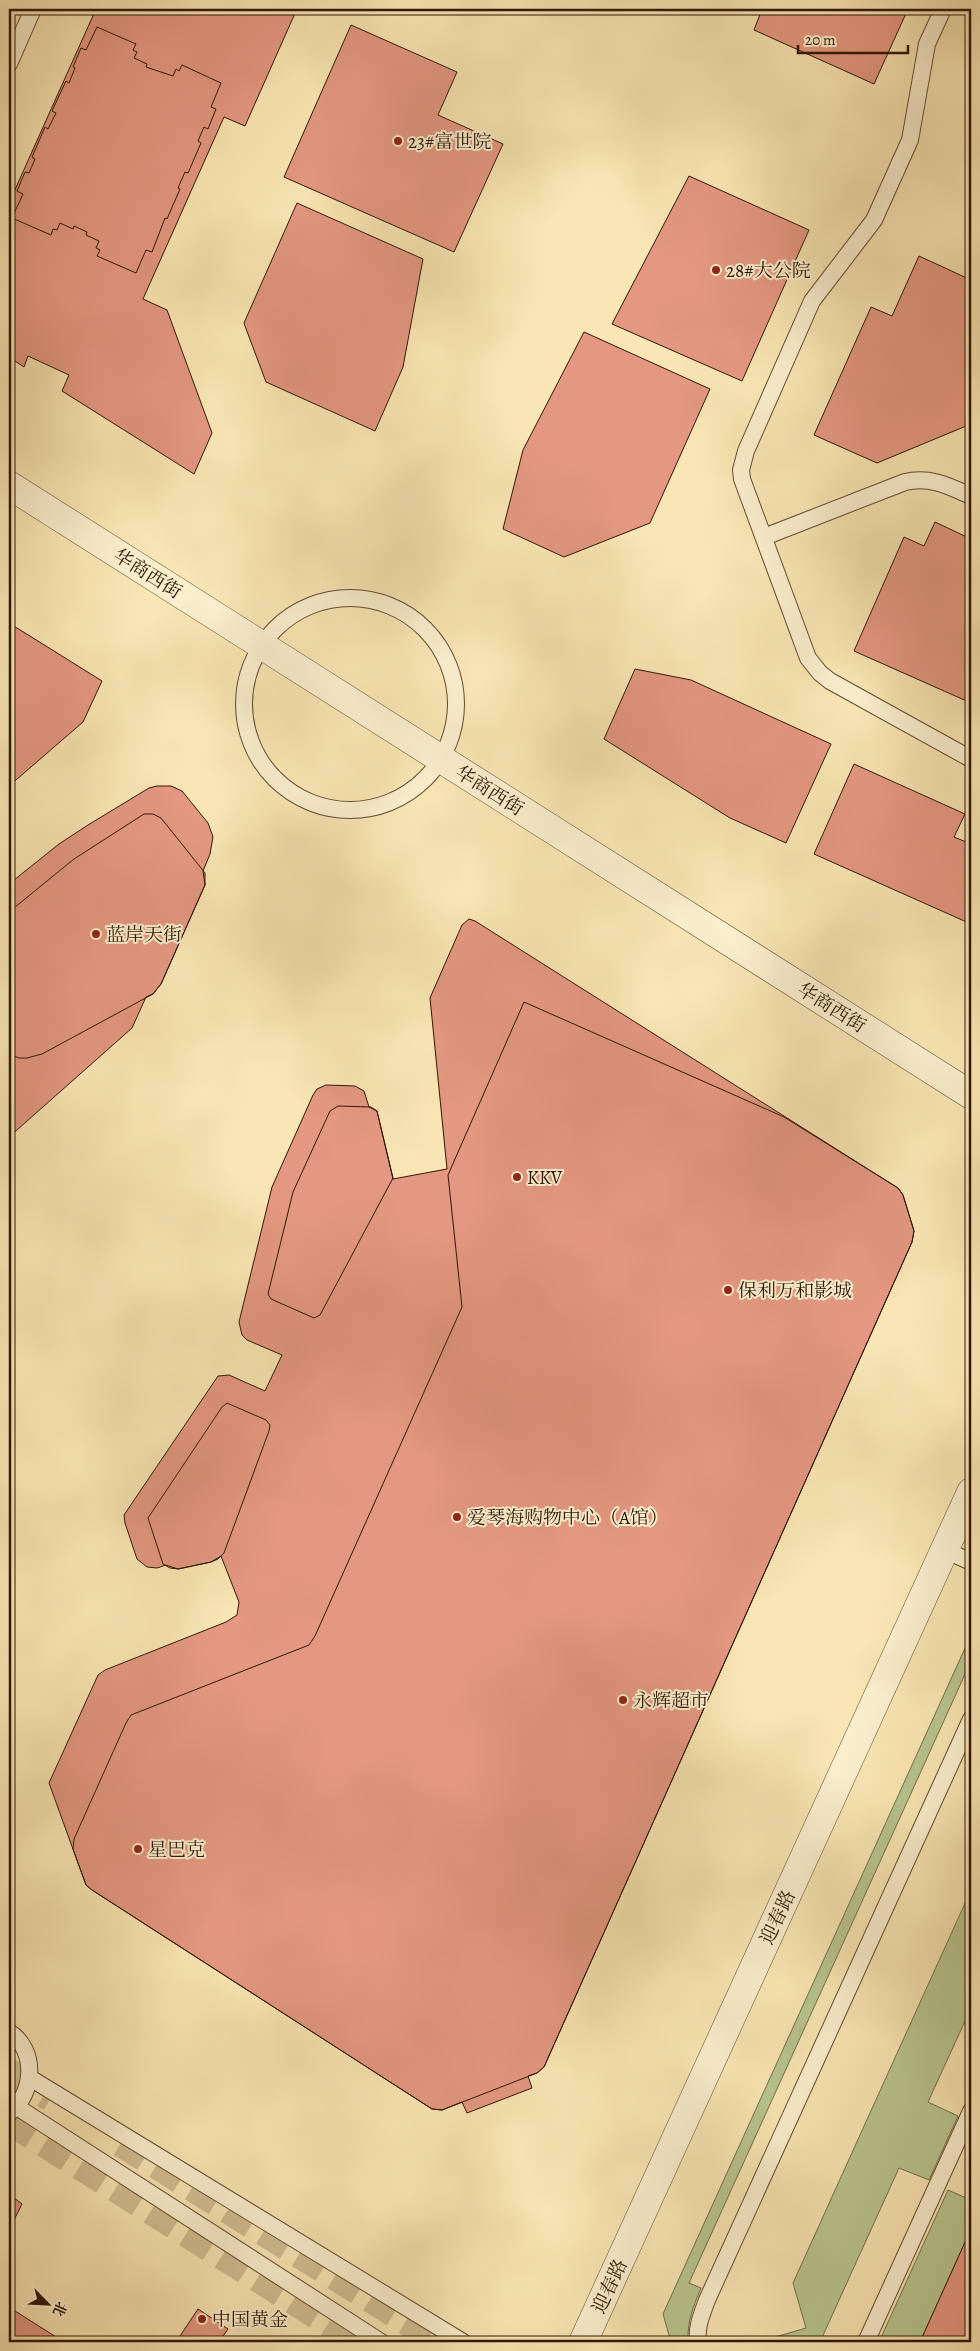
<svg xmlns="http://www.w3.org/2000/svg" width="980" height="2351" viewBox="0 0 980 2351" font-family="Alegreya,'Noto Serif SC',serif">
<style>
.green{fill:#b9c690;stroke:#746e4a}
.building{fill:#e49881;stroke:#301705}
.lines{fill:none;stroke-linecap:round;stroke-linejoin:round}
.tertiary-tunnel{stroke:#d1bd91;stroke-width:28;stroke-dasharray:28 14;stroke-linecap:butt}
.service-casing{stroke:#624b31;stroke-width:18}
.minor-casing{stroke:#624b31;stroke-width:29}
.service{stroke:#fbefce;stroke-width:16}
.minor{stroke:#fbefce;stroke-width:28}
.poi-dot{fill:#8f2418;stroke:#fbefce;stroke-width:2}
.labels{text-anchor:middle;stroke-width:4;stroke-linejoin:round;paint-order:stroke}
.poi-label{font-size:19px;fill:#301705;stroke:#fbefce;text-anchor:start}
.street-label{font-size:19px;fill:#301705;stroke:#fbefce}
</style>
<rect width="100%" height="100%" fill="#f9e6b4"/>
<filter id="stains"><feTurbulence type="fractalNoise" baseFrequency=".004" numOctaves="4"/><feColorMatrix values="0 0 0 0 .2 0 0 0 0 .09 0 0 0 0 .02 0 0 0 .5 -.17"/></filter>
<radialGradient id="worn" r=".72"><stop offset=".6" stop-color="#630" stop-opacity="0"/><stop offset="1" stop-color="#630" stop-opacity=".3"/></radialGradient>
<path class="green" d="M971 1635V1661L689 2283 701 2288C693 2307 687 2322 688 2342H671L663 2314Z
M971 1890V2008L928 2102 958 2116 929 2180 899 2168 820 2342H770L773 2341 772 2338 806 2328 793 2283Z
M948 2190 971 2200V2229L920 2342H879Z"/>
<path class="building" d="M96 9H291L296 11 245 126 224 117 143 299 167 310 212 433 194 474 62 391 69 375 28 356 24 367 9 357V203Z
M762 9H908L874 84 754 30Z
M351 25 457 72 438 115 503 144 454 252 284 177Z
M97 27 136 44 133 50 137 52 134 58 147 64 146 67 173 76 176 69 179 71 182 65 221 83 211 107 216 109 208 129 204 127 198 141 201 143 188 173 185 172 178 188 180 189 167 219 165 218 152 252 146 250 136 273 97 256 100 250 96 248 99 241 86 235 87 232 74 226 73 229 60 223 57 230 53 229 51 235 12 218 23 194 17 191 25 172 29 173 35 159 32 157 45 127 48 129 56 113 52 111 66 81 69 83 75 68 73 67 81 48 86 50Z
M689 176 809 230 742 381 612 324Z
M297 203 423 259 403 367 375 431 266 382 245 326 244 323Z
M919 256 971 280V424L877 463 814 435 871 307 892 316Z
M584 332 710 389 650 523 564 557 503 529 523 450Z
M935 522 971 539V703L854 651 904 537 924 546Z
M9 623 102 681 83 722 9 786Z
M635 669 691 680 831 744 786 843 730 818 604 739Z
M854 764 965 814 954 837 971 844V924L814 854Z
M157 786H171L182 791 208 823 213 837 210 854 203 871 205 885 161 984 153 994 146 997 132 1028 9 1137V884L59 844 88 825 149 788Z
M144 814H153L161 818 205 873V885L161 984 153 994 42 1054 27 1058H19L9 1054V912L74 859Z
M469 919 475 921 898 1188 903 1195 914 1231 912 1242 544 2067 537 2073 528 2076 532 2088 467 2113 462 2102 442 2110 432 2109 92 1890 86 1885 49 1783 98 1675 105 1670 226 1622 237 1615 239 1602 221 1556 211 1562 178 1569 166 1565 157 1568 147 1567 137 1559 125 1523 124 1515 218 1376 229 1375 265 1391 282 1355 247 1340 242 1335 239 1322 272 1187 313 1095 317 1089 326 1085 355 1086 364 1091 369 1107 377 1111 393 1179 447 1169 430 998 462 925Z
M524 1002 784 1117 898 1188 903 1195 914 1231 912 1242 544 2067 537 2073 442 2110 432 2109 92 1890 86 1885 73 1849 74 1839 126 1723 131 1715 309 1645 315 1636 462 1307 448 1175Z
M338 1106 371 1107 377 1111 393 1178 320 1315 314 1318 271 1299 268 1294 293 1192 330 1111Z
M227 1403 266 1420 270 1425 269 1431 224 1553 218 1559 211 1562 178 1569 170 1568 163 1564 148 1518 222 1407Z
M9 2194 22 2204 9 2230Z
M971 2229V2342H920Z
M198 2309 228 2329 219 2342H176Z
M15 2311 64 2342H9V2314Z"/>
<g class="lines">
<path class="tertiary-tunnel" d="M9 2072 51 2098
M9 2121 359 2342
M121 2143 440 2342"/>
<g class="service-casing">
<path id="service" d="M943 9 927 44 910 140 874 220 812 301 746 451 741 470 742 479 808 658 820 673 830 681 971 759
M9 64 33 9
M764 537 905 482C930 476 949 486 971 496
M244 704a106 106 0 1 1 212 0a106 106 0 1 1-212 0Z
M945 1550 971 1562
M9 2032C38 2050 34 2095 9 2113
M30 2078 463 2342
M17 2107 381 2342
M698 2342C696 2327 702 2314 707 2300L971 1719
M866 2342 971 2111"/>
</g>
<g class="minor-casing">
<path id="minor" d="M9 485 971 1095
M583 2342 971 1492"/>
</g>
<use href="#service" class="service"/>
<use href="#minor" class="minor"/>
</g>
<g class="poi-dot">
<circle cx="398" cy="141" r="5"/>
<circle cx="716" cy="270" r="5"/>
<circle cx="96" cy="934" r="5"/>
<circle cx="517" cy="1177" r="5"/>
<circle cx="728" cy="1290" r="5"/>
<circle cx="457" cy="1517" r="5"/>
<circle cx="623" cy="1700" r="5"/>
<circle cx="138" cy="1849" r="5"/>
<circle cx="202" cy="2319" r="5"/>
</g>
<g class="labels">
<g class="poi-label">
<text x="408" y="148">23#富世院</text>
<text x="726" y="277">28#大公院</text>
<text x="106" y="941">蓝岸天街</text>
<text x="527" y="1184">KKV</text>
<text x="738" y="1297">保利万和影城</text>
<text x="467" y="1524">爱琴海购物中心（A馆）</text>
<text x="633" y="1707">永辉超市</text>
<text x="148" y="1856">星巴克</text>
<text x="212" y="2326">中国黄金</text>
</g>
<g class="street-label">
<text transform="translate(148 573) rotate(32)" y="7">华商西街</text>
<text transform="translate(490 790) rotate(32)" y="7">华商西街</text>
<text transform="translate(832 1007) rotate(32)" y="7">华商西街</text>
<text transform="translate(777 1917) rotate(-65)" y="7">迎春路</text>
<text transform="translate(609 2286) rotate(-65)" y="7">迎春路</text>
</g>
</g>
<rect width="980" height="2351" fill="none" stroke="#f9e6b4" stroke-width="30"/>
<rect x="10" y="10" width="960" height="2331" fill="none" stroke="#301705" stroke-width="2.5"/>
<rect x="15" y="15" width="950" height="2321" fill="none" stroke="#301705"/>
<g transform="translate(48 2304) rotate(114)" stroke="#fbefce" stroke-width="4" paint-order="stroke">
<path d="M0-4L9 19L0 12L-9 19Z" fill="#301705"/>
<text y="-8" font-size="14" font-weight="bold" text-anchor="middle" fill="#301705">北</text>
</g>
<path d="M798 45v8h110v-8" fill="none" stroke="#301705" stroke-width="2.5"/>
<text x="805" y="45" font-size="15" fill="#301705" stroke="#fbefce" stroke-width="4" paint-order="stroke">20 m</text>
<rect width="100%" height="100%" filter="url(#stains)"/>
<rect width="100%" height="100%" fill="url(#worn)"/>
</svg>
